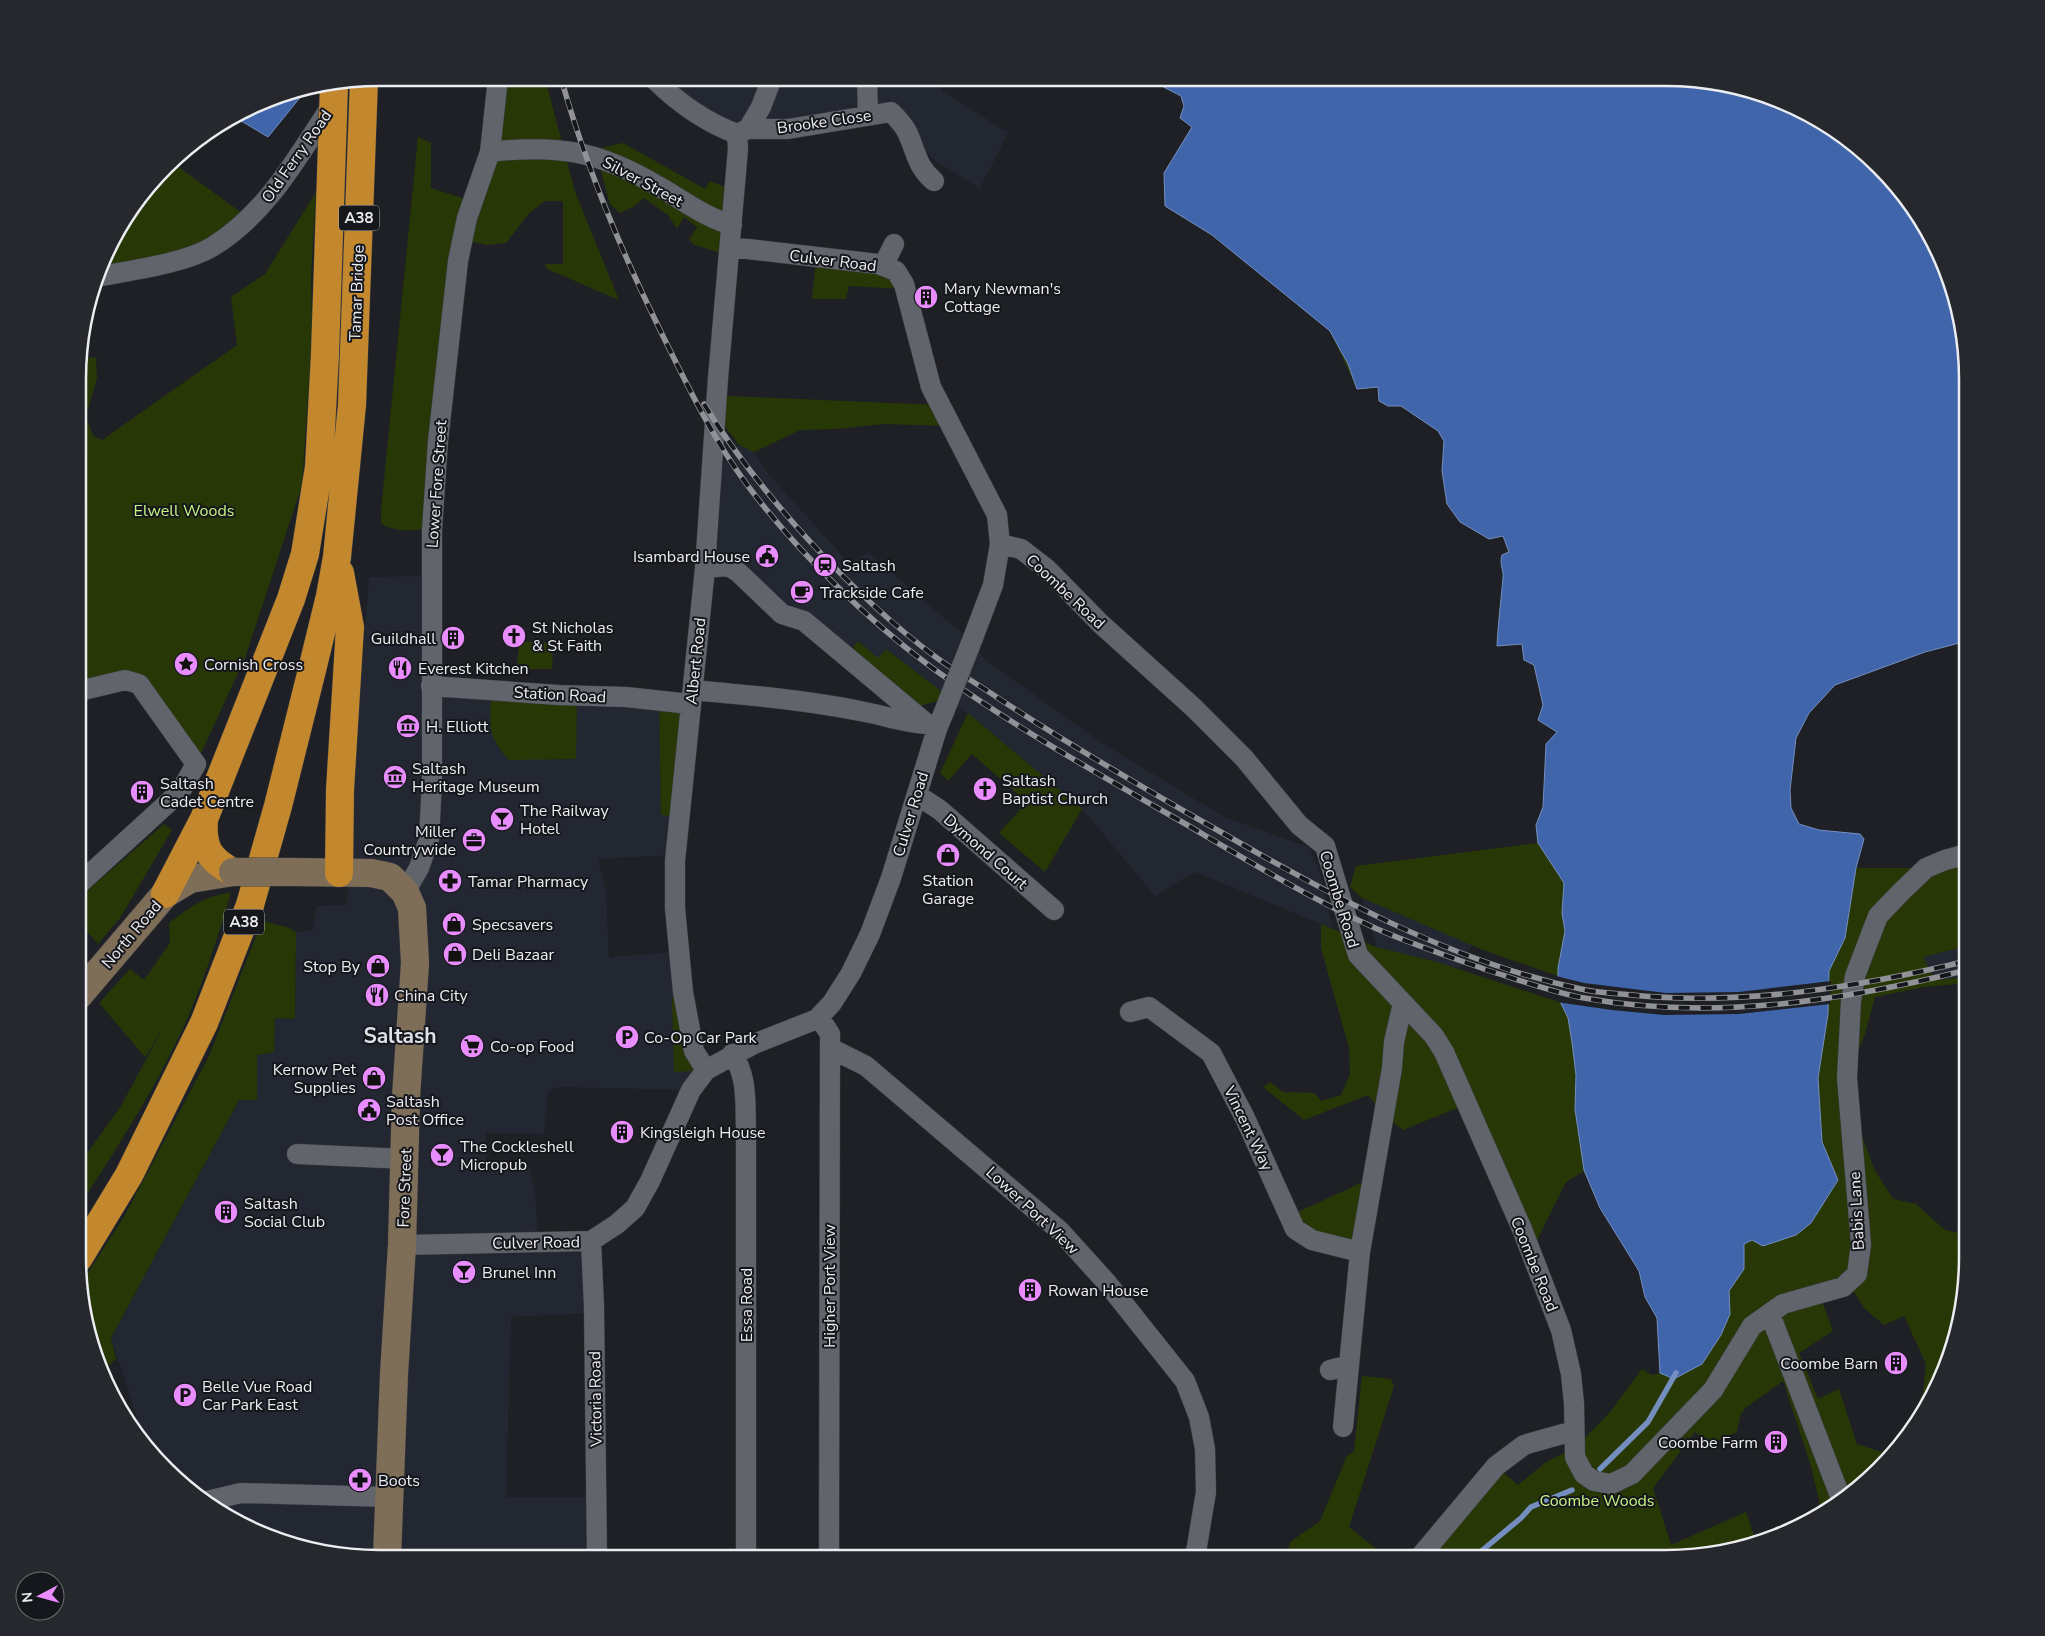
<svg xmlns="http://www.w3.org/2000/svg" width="2045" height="1636" viewBox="0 0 2045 1636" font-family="'Nunito Sans',sans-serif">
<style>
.built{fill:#232732}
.green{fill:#273806}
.water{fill:#4165ab;stroke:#748ec0}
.pier{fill:#1e2025}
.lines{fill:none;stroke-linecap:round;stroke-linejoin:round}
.stream{stroke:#748ec0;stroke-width:5.5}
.street-casing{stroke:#3a3c40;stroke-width:21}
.secondary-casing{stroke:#3a3c40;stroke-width:29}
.highway-casing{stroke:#3a3c40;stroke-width:29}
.street{stroke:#61646a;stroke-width:20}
.secondary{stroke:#7e6e58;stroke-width:28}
.highway{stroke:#c3872d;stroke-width:28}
.rail-casing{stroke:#919297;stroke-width:5.5}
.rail{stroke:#15171c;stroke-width:4;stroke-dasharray:11;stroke-linecap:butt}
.street-bridge-casing{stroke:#3a3c40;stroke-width:21;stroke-linecap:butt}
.secondary-bridge-casing{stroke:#3a3c40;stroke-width:29;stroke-linecap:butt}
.highway-bridge-casing{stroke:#3a3c40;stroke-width:29;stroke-linecap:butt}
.street-bridge{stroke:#61646a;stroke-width:20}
.secondary-bridge{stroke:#7e6e58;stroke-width:28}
.highway-bridge{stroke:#c3872d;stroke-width:28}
.labels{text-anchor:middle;stroke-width:4;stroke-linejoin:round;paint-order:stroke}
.shield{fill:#15171c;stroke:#acadb1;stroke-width:1}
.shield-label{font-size:15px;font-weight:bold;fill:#ecedf1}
.street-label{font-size:16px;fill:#ecedf1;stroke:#15171c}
.poi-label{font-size:16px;fill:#ecedf1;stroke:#15171c;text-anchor:start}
.park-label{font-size:16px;fill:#c6f584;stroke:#15171c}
.district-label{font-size:21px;font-weight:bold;fill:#dfe1e9;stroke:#15171c}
.rim{fill:none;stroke:#ecedf1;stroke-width:2.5}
</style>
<rect width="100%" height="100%" fill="#1e2025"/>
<path class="built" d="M653 78H941L942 90 1008 133 980 188 935 161 891 112 727 130Z
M739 445 754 452 770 476 850 564 868 552 964 635 986 660 1102 743 1226 818 1309 847 1320 873 1333 929 1195 872 1155 896 1082 809 968 713 938 701 915 707 786 609 727 557 717 556 722 463Z
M418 576 430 578 431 686 659 700 661 815 679 817 675 855 598 859 606 891 609 957 680 952 694 1051 691 1090 557 1087 548 1092 544 1134 486 1133V1168H529L535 1192 538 1241H591L594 1313 511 1317 506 1497H596L597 1558H360L263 1535 180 1483 142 1433 111 1338 239 1100H257V1054L274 1052 275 1018 295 1019 296 932 313 930 316 906 347 905 350 821 369 577Z
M1362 898 1472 944 1458 970 1377 948Z
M1967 946V977L1935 980 1923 957Z"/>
<path class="green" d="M498 78H545L575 192 619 300 547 269 545 264H563V201H545L529 213 506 243 487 245 462 240 430 529C413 530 395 533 381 523V510L418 137 431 143V188L472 201Z
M1146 78H1233L1967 641 1925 652 1835 685 1809 713 1796 738 1790 790 1791 808 1799 824 1819 830 1860 834 1864 839 1856 868H1926L1967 854V946L1923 957 1935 980 1967 977V983L1924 987 1875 997 1865 1034 1847 1078 1859 1127 1874 1169 1893 1199 1916 1204 1945 1230 1967 1235V1277L1944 1373 1906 1434 1923 1392 1926 1364 1904 1316 1884 1325 1865 1309 1848 1283 1819 1293 1833 1331 1799 1353 1818 1399 1839 1389 1857 1444 1881 1452 1905 1436C1884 1469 1855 1493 1822 1512L1810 1463 1783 1381 1745 1408 1740 1416 1737 1432 1710 1444 1695 1432 1653 1488 1671 1545 1746 1512 1756 1541 1666 1558H1419L1496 1466 1518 1485 1546 1462 1575 1448 1611 1411 1642 1369 1652 1375 1660 1373 1657 1318 1645 1297 1639 1271 1600 1208 1584 1171 1566 1182 1531 1252 1467 1104 1403 1130 1383 1114 1368 1095 1304 1120 1263 1087 1270 1082 1283 1092 1314 1093 1321 1101 1341 1095 1350 1074 1349 1048 1321 948V924L1376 947 1437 962 1559 1002 1558 976 1483 950 1362 898 1350 887 1356 866 1537 843 1536 825 1543 807 1546 788V744L1557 732 1538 720 1543 705 1534 665 1524 660 1522 644 1497 646C1498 623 1501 601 1503 578 1504 570 1499 564 1502 555L1508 552 1503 536 1489 539 1460 522 1447 504 1442 471 1444 440 1438 431 1401 406H1388L1379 401 1378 387 1357 389 1330 331 1212 235 1165 206 1164 173 1192 127 1180 118 1184 106 1181 96Z
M623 143 705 189 710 181 735 191 730 256 695 245 689 240 697 227 684 217 677 229 668 215 644 198 633 207 620 213 610 204 597 156 582 153Z
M172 162 250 219 214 245 102 276 118 228Z
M316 192 311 276 312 336 302 485 245 658 196 764 139 684 79 691 80 359 96 357 97 378 86 416 93 436 102 440 237 345 231 297 265 274Z
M816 258 878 264 905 289 849 286 846 299H812Z
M726 396 940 405 951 426 883 424 838 429 800 430 754 452 739 445 724 425Z
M519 641 553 643 552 669H517Z
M858 641 878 658 886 649 941 691 938 701 915 707 850 652Z
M491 690 577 696 576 759 509 760C485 734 491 724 491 690Z
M659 700 690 704 679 817 661 815Z
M968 713 1082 809 1045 872 999 833 1027 802 972 754 948 781 940 773Z
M164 824 172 830 120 918 98 944 79 922V898Z
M231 893C215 945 199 998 174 1047 146 1103 112 1156 78 1208V1166L121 1106 163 1028 145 1057 99 1003 130 969 144 980 170 943 169 923C188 909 207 894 231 893Z
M262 921 287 927 296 932 295 1019 275 1018 274 1052 257 1055V1100H239L111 1338 116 1359 103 1370 80 1285 125 1215 209 1056Z
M684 997 706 1070 674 1072 672 998Z
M1372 1178 1360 1252 1325 1244 1289 1216Z
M1362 1376 1391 1379 1394 1386 1349 1527 1388 1558H1286L1290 1542 1320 1521 1347 1456 1354 1451Z"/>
<path class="water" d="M1146 78H1685L1782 101 1865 153 1917 211 1944 263 1967 379V641L1925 652 1835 685 1809 713 1796 738 1790 790 1791 808 1799 824 1819 830 1860 834 1864 839 1856 868 1845 938 1829 971 1828 1014 1818 1078 1822 1142 1838 1180 1811 1223 1796 1235 1763 1246 1752 1240 1744 1244V1269L1729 1291 1730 1314 1721 1335 1702 1364 1674 1379 1660 1373 1657 1318 1645 1297 1639 1271 1600 1208 1584 1170 1575 1109 1576 1075 1572 1042 1568 1018 1558 997V968L1565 931 1562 913 1564 883 1538 843 1536 825 1543 807 1546 744 1557 732 1538 720 1543 705 1534 665 1524 660 1522 644 1497 646C1498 623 1501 601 1503 578 1504 570 1499 564 1502 555L1509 552 1503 536 1489 539 1460 522 1447 504 1442 471 1444 441 1438 431 1401 406H1388L1379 401 1378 387 1357 389 1348 364 1330 331 1212 235 1165 206 1164 173 1192 127 1180 118 1184 106 1181 96Z
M307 89 268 137 238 119 282 94Z"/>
<path class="pier" d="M1556 976 1584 983 1666 993 1739 992 1831 981 1830 1004 1739 1014 1664 1015 1612 1010 1556 1002Z"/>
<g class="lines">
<path class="stream" d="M1600 1469 1648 1422 1676 1373
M1473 1558 1521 1518 1531 1507 1572 1490"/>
<g class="street-casing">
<path id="street" d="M653 78C677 102 705 122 737 134
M867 78 868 115
M748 129 761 107 772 78
M737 134 748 129H788L891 112C896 117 902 123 906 130 916 149 916 167 934 181
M490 152C558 144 599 151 658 186 683 200 704 217 732 225
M730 247 878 264 896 271 904 284 931 387 997 515 1000 544 993 585 973 638
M883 266 894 244
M102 276C134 270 185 263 212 247 268 213 299 154 334 102
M1000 544 1021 549 1047 569 1101 624 1194 708 1244 758 1299 825 1325 846 1358 955 1434 1036 1444 1052 1522 1229 1561 1330 1571 1374 1574 1404 1575 1457 1584 1474 1594 1481 1611 1484 1632 1474 1713 1390 1752 1326 1783 1304 1843 1287 1857 1274 1861 1244 1847 1078 1851 1001 1855 976 1878 916 1901 892 1926 868 1945 860 1967 854
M705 568 728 566 738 572 782 614 804 621 927 724 937 729
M431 686 558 695 626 697 690 704
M693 690C748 695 805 700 860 711 883 715 904 723 927 724
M917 795 940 810 1054 910
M79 884 170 801 183 787 196 764 139 684 125 680 79 691
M405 892 419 868 429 839 432 780V530L438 441 458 261 467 218 490 152 498 78
M1130 1012 1149 1007 1211 1053 1245 1118 1295 1229 1312 1240 1360 1252
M819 1017 830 1034 829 1558
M830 1048 866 1066 1060 1231 1107 1283 1185 1381 1199 1417 1205 1449 1206 1492 1195 1558
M732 1054C748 1076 745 1103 746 1129V1558
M706 1070 694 1051 683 992 675 908V861L705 568 718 378 738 149 737 134
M297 1154 406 1159
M591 1241 594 1307 597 1558
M402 1245 591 1241 617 1224 635 1208 650 1181 691 1090 706 1070 754 1044 817 1019 832 1003 851 973 870 934 891 878 937 729 944 712
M1770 1314 1842 1501
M1330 1370 1349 1365
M1343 1427 1360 1252 1392 1068 1394 1042 1403 1003
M207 1501 241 1493 389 1497
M1419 1558 1496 1466 1524 1445 1573 1431"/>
</g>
<g class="secondary-casing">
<path id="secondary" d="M291 872 371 873 390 877 405 892 412 908 415 963 406 1097 402 1245 394 1374 387 1558
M79 995 165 894 190 879 233 872"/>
</g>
<g class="highway-casing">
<path id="highway" d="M204 819C202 847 208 859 233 872
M339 873 340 790 350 627 340 573
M165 894 204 819 291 599 305 554 319 467 325 354
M78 1259 129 1175 204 1023 250 905 278 806 311 674 330 596 337 557 352 405 364 80"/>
</g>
<use href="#street" class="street"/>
<use href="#secondary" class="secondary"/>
<use href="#highway" class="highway"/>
<g class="rail-casing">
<path id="rail" d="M561 78C586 167 621 251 662 334 688 387 713 439 748 486 796 550 866 619 931 667 1012 726 1102 776 1189 826 1250 862 1311 899 1375 928 1411 944 1450 957 1487 970 1519 980 1552 992 1584 998 1713 1021 1842 1001 1967 970
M704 404C758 492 853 596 937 658 956 672 978 684 998 698 1068 744 1140 786 1212 827 1328 894 1448 961 1581 989 1597 993 1615 993 1632 995 1744 1006 1859 987 1967 961"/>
</g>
<use href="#rail" class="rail"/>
<g class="street-bridge-casing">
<path id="street-bridge" d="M944 712 973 638"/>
</g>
<g class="secondary-bridge-casing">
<path id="secondary-bridge" d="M233 872H291"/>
</g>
<g class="highway-bridge-casing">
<path id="highway-bridge" d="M325 354 334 85"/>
</g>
<use href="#street-bridge" class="street-bridge"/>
<use href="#secondary-bridge" class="secondary-bridge"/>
<use href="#highway-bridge" class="highway-bridge"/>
</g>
<defs>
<g id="building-disc" transform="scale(1.25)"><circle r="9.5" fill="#e98dfe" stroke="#15171c"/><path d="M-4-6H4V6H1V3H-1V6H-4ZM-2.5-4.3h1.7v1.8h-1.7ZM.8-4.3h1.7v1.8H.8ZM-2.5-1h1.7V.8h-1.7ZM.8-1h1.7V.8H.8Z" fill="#111"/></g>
<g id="civic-disc" transform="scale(1.25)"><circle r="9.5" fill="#e98dfe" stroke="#15171c"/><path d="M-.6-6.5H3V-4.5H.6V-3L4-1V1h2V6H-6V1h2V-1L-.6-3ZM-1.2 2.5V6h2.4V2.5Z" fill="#111"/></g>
<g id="station-disc" transform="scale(1.25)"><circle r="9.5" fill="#e98dfe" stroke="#15171c"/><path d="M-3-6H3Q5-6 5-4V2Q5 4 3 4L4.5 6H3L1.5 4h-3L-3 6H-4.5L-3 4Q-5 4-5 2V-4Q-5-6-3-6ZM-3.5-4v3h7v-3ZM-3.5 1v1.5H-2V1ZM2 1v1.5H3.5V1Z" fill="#111"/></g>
<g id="cafe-disc" transform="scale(1.25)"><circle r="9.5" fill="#e98dfe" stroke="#15171c"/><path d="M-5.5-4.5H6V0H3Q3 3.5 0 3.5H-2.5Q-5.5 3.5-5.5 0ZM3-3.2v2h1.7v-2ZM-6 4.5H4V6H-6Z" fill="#111"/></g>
<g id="church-disc" transform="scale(1.25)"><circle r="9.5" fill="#e98dfe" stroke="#15171c"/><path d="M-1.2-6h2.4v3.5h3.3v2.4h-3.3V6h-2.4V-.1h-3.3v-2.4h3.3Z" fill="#111"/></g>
<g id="sight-disc" transform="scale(1.25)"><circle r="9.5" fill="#e98dfe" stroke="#15171c"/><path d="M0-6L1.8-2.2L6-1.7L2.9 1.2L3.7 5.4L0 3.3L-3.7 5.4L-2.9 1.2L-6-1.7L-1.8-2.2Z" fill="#111"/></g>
<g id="restaurant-disc" transform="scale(1.25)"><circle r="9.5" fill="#e98dfe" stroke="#15171c"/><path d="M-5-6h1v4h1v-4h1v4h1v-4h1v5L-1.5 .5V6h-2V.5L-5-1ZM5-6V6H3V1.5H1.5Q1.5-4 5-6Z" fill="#111"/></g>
<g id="museum-disc" transform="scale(1.25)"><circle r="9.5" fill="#e98dfe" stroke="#15171c"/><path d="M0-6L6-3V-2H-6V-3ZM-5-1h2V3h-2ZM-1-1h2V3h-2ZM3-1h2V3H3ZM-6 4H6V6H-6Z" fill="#111"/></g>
<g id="bar-disc" transform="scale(1.25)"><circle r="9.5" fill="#e98dfe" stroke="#15171c"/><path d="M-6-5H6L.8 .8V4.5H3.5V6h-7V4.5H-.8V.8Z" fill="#111"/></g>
<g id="office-disc" transform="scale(1.25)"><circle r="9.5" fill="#e98dfe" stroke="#15171c"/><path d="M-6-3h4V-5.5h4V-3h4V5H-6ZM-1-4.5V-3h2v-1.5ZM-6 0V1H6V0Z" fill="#111"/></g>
<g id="shop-disc" transform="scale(1.25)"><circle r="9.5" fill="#e98dfe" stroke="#15171c"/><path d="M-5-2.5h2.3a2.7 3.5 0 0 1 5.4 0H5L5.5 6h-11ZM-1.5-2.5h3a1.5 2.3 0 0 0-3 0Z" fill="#111"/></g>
<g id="pharmacy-disc" transform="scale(1.25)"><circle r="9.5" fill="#e98dfe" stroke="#15171c"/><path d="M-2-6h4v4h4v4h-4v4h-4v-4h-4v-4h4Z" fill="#111"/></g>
<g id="parking-disc" transform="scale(1.25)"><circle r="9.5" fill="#e98dfe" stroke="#15171c"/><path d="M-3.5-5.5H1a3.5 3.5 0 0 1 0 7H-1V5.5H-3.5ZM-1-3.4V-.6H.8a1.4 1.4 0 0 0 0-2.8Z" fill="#111"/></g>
<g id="supermarket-disc" transform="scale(1.25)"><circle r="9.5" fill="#e98dfe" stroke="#15171c"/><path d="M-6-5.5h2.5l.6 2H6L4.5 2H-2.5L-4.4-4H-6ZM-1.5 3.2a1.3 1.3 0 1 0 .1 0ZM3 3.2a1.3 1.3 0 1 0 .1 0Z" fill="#111"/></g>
</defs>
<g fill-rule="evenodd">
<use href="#building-disc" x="926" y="297"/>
<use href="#civic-disc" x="767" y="556"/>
<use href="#station-disc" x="825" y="565"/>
<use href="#cafe-disc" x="802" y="592"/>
<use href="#church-disc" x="514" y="636"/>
<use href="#building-disc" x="453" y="638"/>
<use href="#sight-disc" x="186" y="664"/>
<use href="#restaurant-disc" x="400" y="668"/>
<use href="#museum-disc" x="408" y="726"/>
<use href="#museum-disc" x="395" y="777"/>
<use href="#church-disc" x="985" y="789"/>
<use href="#building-disc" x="142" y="792"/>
<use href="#bar-disc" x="502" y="819"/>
<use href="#office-disc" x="474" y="840"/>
<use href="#shop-disc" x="948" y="855"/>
<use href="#pharmacy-disc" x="450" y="881"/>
<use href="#shop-disc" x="454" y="924"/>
<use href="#shop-disc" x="455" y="954"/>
<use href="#shop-disc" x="378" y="966"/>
<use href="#restaurant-disc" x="377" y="995"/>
<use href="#parking-disc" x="627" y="1037"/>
<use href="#supermarket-disc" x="472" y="1046"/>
<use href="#shop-disc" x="374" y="1078"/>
<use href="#civic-disc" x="369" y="1110"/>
<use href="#building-disc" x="622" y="1132"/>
<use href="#bar-disc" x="442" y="1155"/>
<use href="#building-disc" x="226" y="1212"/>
<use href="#bar-disc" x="464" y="1272"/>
<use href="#building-disc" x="1030" y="1290"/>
<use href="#building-disc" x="1896" y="1363"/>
<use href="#parking-disc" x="185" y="1395"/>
<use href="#building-disc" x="1776" y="1442"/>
<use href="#pharmacy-disc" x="360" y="1480"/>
</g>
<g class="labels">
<g class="shield">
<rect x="339" y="205.5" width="40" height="25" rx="4"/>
<rect x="224" y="909.5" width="40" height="25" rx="4"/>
</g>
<g class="shield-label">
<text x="359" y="223">A38</text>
<text x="244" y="927">A38</text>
</g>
<g class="street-label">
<text transform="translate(824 121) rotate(-8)" y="6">Brooke Close</text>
<text transform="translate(296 156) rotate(-55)" y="6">Old Ferry Road</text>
<text transform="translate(643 181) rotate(28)" y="6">Silver Street</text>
<text transform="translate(833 260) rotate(7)" y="6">Culver Road</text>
<text transform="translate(356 293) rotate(-88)" y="6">Tamar Bridge</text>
<text transform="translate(436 484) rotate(-86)" y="6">Lower Fore Street</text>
<text transform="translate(1066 591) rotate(43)" y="6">Coombe Road</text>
<text transform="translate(695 661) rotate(-84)" y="6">Albert Road</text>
<text transform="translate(560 694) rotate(3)" y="6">Station Road</text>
<text transform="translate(910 814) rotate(-73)" y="6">Culver Road</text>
<text transform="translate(986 851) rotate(41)" y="6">Dymond Court</text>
<text transform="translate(1340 899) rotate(73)" y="6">Coombe Road</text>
<text transform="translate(131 934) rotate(-50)" y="6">North Road</text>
<text transform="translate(1249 1128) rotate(64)" y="6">Vincent Way</text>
<text transform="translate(404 1188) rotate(-88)" y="6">Fore Street</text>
<text transform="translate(1033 1210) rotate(43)" y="6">Lower Port View</text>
<text transform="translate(1856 1211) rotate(-93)" y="6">Babis Lane</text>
<text transform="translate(536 1242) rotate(-1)" y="6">Culver Road</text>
<text transform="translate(1535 1264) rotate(68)" y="6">Coombe Road</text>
<text transform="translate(829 1286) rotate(-90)" y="6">Higher Port View</text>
<text transform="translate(746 1305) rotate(-90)" y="6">Essa Road</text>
<text transform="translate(595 1399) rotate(-91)" y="6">Victoria Road</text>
</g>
<g class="poi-label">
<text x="944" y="294">Mary Newman's<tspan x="944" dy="18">Cottage</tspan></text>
<text x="750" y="562" text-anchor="end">Isambard House</text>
<text x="842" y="571">Saltash</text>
<text x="820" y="598">Trackside Cafe</text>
<text x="532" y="633">St Nicholas<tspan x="532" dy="18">&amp; St Faith</tspan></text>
<text x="436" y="644" text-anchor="end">Guildhall</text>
<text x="204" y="670">Cornish Cross</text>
<text x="418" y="674">Everest Kitchen</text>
<text x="426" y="732">H. Elliott</text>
<text x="412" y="774">Saltash<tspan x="412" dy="18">Heritage Museum</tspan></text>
<text x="1002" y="786">Saltash<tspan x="1002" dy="18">Baptist Church</tspan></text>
<text x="160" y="789">Saltash<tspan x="160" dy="18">Cadet Centre</tspan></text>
<text x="520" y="816">The Railway<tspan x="520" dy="18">Hotel</tspan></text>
<text x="456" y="837" text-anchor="end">Miller<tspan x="456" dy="18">Countrywide</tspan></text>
<text x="948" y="886" text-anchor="middle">Station<tspan x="948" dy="18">Garage</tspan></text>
<text x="468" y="887">Tamar Pharmacy</text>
<text x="472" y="930">Specsavers</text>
<text x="472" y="960">Deli Bazaar</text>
<text x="360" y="972" text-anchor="end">Stop By</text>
<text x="394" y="1001">China City</text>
<text x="644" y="1043">Co-Op Car Park</text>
<text x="490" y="1052">Co-op Food</text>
<text x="356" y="1075" text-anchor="end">Kernow Pet<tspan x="356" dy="18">Supplies</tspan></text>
<text x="386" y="1107">Saltash<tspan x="386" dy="18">Post Office</tspan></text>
<text x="640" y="1138">Kingsleigh House</text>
<text x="460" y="1152">The Cockleshell<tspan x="460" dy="18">Micropub</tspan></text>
<text x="244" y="1209">Saltash<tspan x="244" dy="18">Social Club</tspan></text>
<text x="482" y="1278">Brunel Inn</text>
<text x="1048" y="1296">Rowan House</text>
<text x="1878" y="1369" text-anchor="end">Coombe Barn</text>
<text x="202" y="1392">Belle Vue Road<tspan x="202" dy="18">Car Park East</tspan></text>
<text x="1758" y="1448" text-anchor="end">Coombe Farm</text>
<text x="378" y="1486">Boots</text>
</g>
<g class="park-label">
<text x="184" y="516">Elwell Woods</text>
<text x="1597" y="1506">Coombe Woods</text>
</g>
<g class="district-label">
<text x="400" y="1043">Saltash</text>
</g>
</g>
<path d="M0 0H2045V1636H0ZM379 86H1666A293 293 0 0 1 1959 379V1257A293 293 0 0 1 1666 1550H379A293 293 0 0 1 86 1257V379A293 293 0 0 1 379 86Z" fill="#26282d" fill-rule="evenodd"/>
<path class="rim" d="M379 86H1666A293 293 0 0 1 1959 379V1257A293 293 0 0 1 1666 1550H379A293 293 0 0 1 86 1257V379A293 293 0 0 1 379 86Z"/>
<g transform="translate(40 1596) rotate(264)"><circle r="24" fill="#15171c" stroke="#6b6d71"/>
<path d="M0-4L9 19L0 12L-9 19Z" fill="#e98dfe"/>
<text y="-8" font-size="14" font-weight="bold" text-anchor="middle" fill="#ecedf1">N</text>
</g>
</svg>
